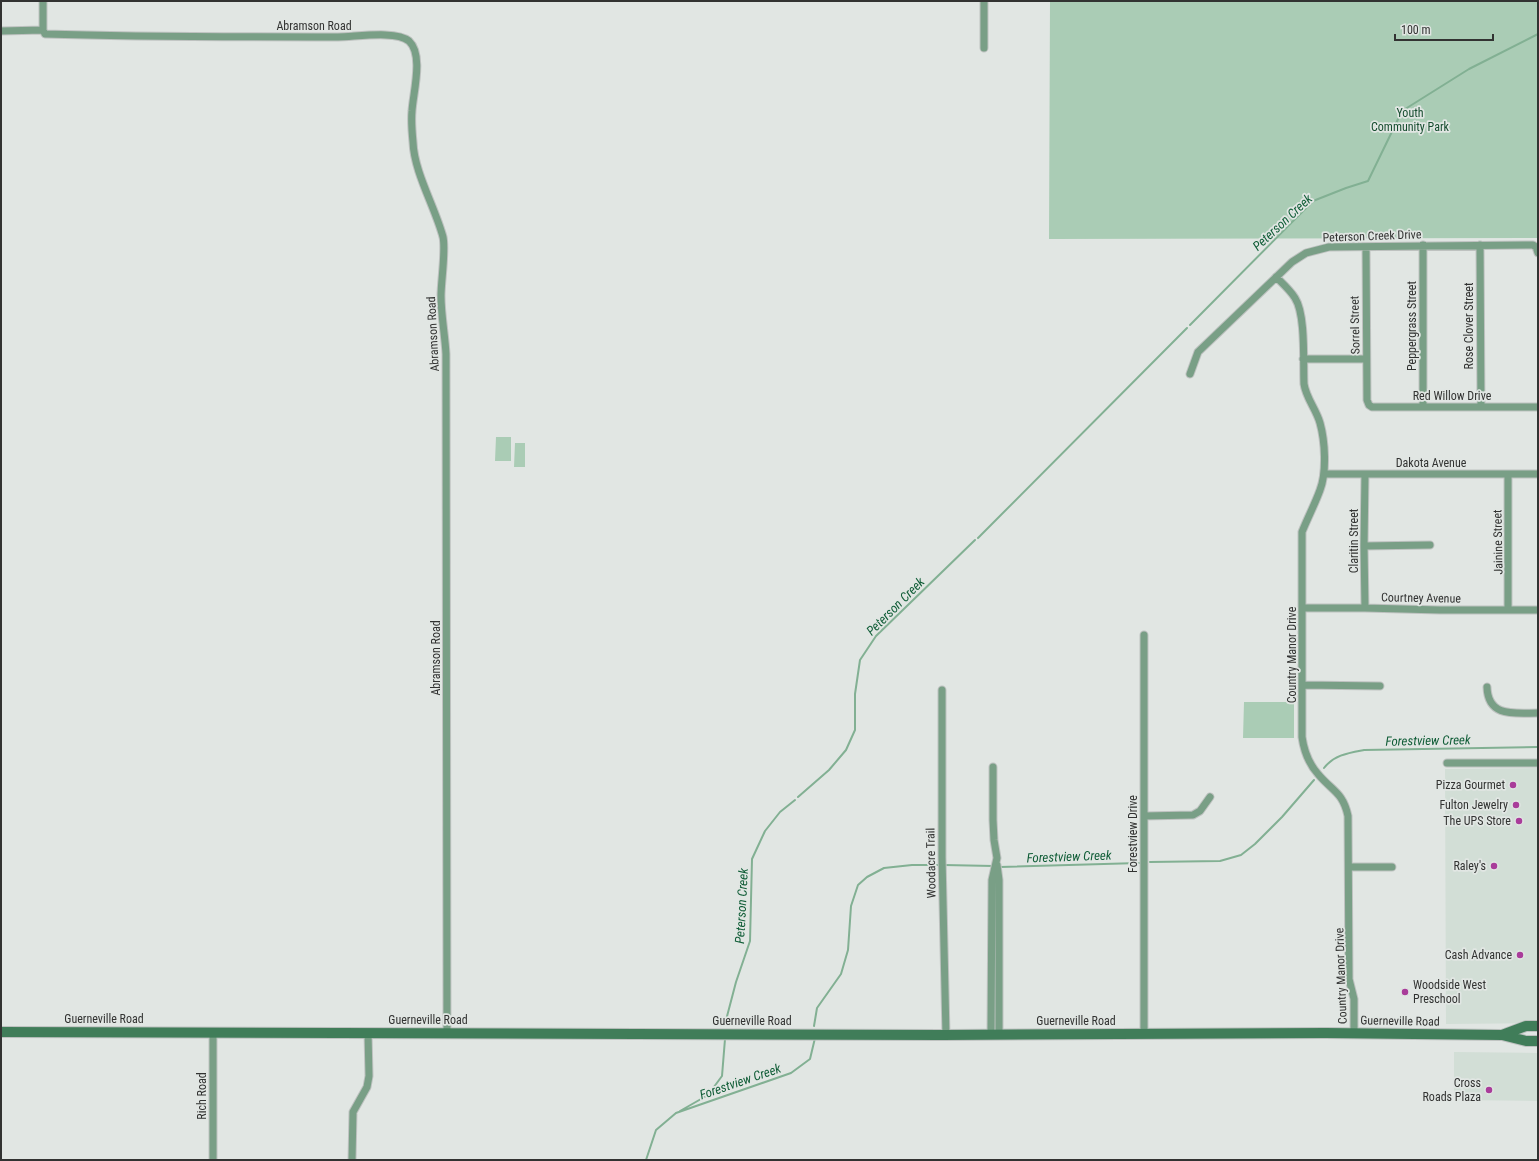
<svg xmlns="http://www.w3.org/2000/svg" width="1539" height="1161" viewBox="0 0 1539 1161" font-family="'Roboto Condensed',sans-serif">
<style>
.built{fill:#d2ded6}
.green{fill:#aaccb5}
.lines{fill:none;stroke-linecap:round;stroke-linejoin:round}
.stream{stroke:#82b093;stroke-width:2}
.minor-casing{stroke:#bec2c0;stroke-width:9}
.secondary-casing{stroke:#bec2c0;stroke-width:12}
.minor{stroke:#799f86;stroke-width:7}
.secondary{stroke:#407d59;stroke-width:10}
.poi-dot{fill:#a93c9a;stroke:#e1e6e3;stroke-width:1.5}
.labels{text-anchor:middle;stroke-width:3.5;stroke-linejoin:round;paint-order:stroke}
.street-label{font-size:12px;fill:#323332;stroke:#e1e6e3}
.park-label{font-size:12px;fill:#164d2f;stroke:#e1e6e3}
.poi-label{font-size:12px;fill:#323332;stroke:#e1e6e3;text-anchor:end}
.water-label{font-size:13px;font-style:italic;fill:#105d37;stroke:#e1e6e3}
</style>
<rect width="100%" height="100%" fill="#e1e6e3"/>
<path class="built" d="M1538 768V1023L1446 1024 1445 769Z
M1454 1052 1538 1053V1101L1454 1100Z"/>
<path class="green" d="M1050 1H1538V238L1049 239Z
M496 437H511V461H495Z
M515 443H525V467H514Z
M1244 702H1294V738H1243Z"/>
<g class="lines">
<path class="stream" d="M1190 325 1313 201 1346 188 1368 181 1402 111 1469 69 1538 34
M978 538 1187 328
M1324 768C1334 755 1348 753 1364 750L1538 747
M798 797 829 770 846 750 855 730V694L860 660 876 636 975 540
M1150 862 1220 861 1241 855 1255 844 1282 817 1314 780
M944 865 993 866
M1000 867 1139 863
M725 1024 736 982 750 941 752 859 765 831 780 812 795 800
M814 1026 817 1008 841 974 848 950 851 906 858 885 867 877 884 868 912 865H938
M680 1111 708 1095 722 1076 725 1039
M676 1113 791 1073 810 1059 815 1038
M646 1160 656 1130 676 1113"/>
<g class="minor-casing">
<path id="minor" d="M43 1V30L45 34C143 37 240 37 338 37 355 37 396 30 409 41 424 55 413 93 412 111 411 122 412 132 413 142 414 172 435 207 443 237 446 250 441 281 441 296 441 315 445 335 446 354L447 1033
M1 31 43 30
M984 48V1
M1423 245V407
M1480 245 1481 407
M1366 247 1367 400 1369 405 1372 407H1538
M1276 277C1282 283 1290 290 1295 298 1306 315 1303 362 1304 384 1306 398 1316 409 1320 423 1325 441 1327 472 1320 490 1315 504 1308 517 1302 532V737C1304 751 1309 764 1318 774 1332 791 1343 792 1348 816L1349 979 1354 999V1033
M1303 359H1366
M1190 374 1198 352 1292 262 1306 253 1329 247 1533 245 1536 247 1538 253
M1324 474H1538
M1508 474V609
M1364 546 1430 545
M1303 608H1365L1440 610H1538
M1365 608 1364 546 1365 474
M1144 635V1033
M1302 685 1380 686
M1487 687C1488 718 1515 713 1538 713
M942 690V857L946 1035
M1447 763H1538
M1144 816 1193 815 1200 811 1210 797
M997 865 999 880V1034
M1350 867H1392
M991 1034 992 880 997 858 994 840 993 820V767
M213 1160V1033
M352 1160 353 1112 367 1087 369 1076 368 1033"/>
</g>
<g class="secondary-casing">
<path id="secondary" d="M1 1032 943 1035 1326 1033 1502 1035 1526 1041H1538
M1502 1035 1526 1026H1538"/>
</g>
<use href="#minor" class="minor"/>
<use href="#secondary" class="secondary"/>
</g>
<g class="poi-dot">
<circle cx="1513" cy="785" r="4"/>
<circle cx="1516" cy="805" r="4"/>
<circle cx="1519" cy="821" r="4"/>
<circle cx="1494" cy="866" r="4"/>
<circle cx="1520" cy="955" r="4"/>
<circle cx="1405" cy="992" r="4"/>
<circle cx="1489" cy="1090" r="4"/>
</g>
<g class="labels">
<g class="street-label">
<text x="314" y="30">Abramson Road</text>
<text transform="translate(1372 236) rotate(-2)" y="4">Peterson Creek Drive</text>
<text transform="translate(1355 325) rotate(-91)" y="4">Sorrel Street</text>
<text transform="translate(1412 326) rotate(-90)" y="4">Peppergrass Street</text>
<text transform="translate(1469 326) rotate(-90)" y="4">Rose Clover Street</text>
<text transform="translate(433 334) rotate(-93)" y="4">Abramson Road</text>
<text x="1452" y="400">Red Willow Drive</text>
<text x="1431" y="467">Dakota Avenue</text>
<text transform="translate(1354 541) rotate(-90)" y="4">Claritin Street</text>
<text transform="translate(1498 542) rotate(-91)" y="4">Jainine Street</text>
<text transform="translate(1421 598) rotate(1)" y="4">Courtney Avenue</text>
<text transform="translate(1292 655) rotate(-90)" y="4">Country Manor Drive</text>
<text transform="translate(436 658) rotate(-90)" y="4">Abramson Road</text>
<text transform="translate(1133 834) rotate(-90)" y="4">Forestview Drive</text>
<text transform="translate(931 863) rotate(-91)" y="4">Woodacre Trail</text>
<text transform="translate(1341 976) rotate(-92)" y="4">Country Manor Drive</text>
<text x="104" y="1023">Guerneville Road</text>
<text x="428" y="1024">Guerneville Road</text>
<text x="752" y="1025">Guerneville Road</text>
<text x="1076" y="1025">Guerneville Road</text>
<text transform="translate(1400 1021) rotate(1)" y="4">Guerneville Road</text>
<text transform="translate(202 1096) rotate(-90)" y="4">Rich Road</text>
</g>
<g class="park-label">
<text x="1410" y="117">Youth<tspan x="1410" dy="14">Community Park</tspan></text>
</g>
<g class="poi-label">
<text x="1505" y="789">Pizza Gourmet</text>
<text x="1508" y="809">Fulton Jewelry</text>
<text x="1511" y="825">The UPS Store</text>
<text x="1486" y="870">Raley's</text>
<text x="1512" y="959">Cash Advance</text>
<text x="1413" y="989" text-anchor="start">Woodside West<tspan x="1413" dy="14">Preschool</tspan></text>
<text x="1481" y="1087">Cross<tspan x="1481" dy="14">Roads Plaza</tspan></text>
</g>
<g class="water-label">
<text transform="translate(1282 222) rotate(-43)" y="5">Peterson Creek</text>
<text transform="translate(895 606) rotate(-45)" y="5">Peterson Creek</text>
<text transform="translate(1428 740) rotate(-1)" y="5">Forestview Creek</text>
<text transform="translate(1069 856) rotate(-2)" y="5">Forestview Creek</text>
<text transform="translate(741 906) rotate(-87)" y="5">Peterson Creek</text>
<text transform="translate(740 1081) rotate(-19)" y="5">Forestview Creek</text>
</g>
</g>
<rect width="1539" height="1161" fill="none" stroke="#323332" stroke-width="4"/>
<path d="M1395 34v6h98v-6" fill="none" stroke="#323332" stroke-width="2"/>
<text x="1401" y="34" font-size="12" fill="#323332" stroke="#e1e6e3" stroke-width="3" paint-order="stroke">100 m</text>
</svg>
